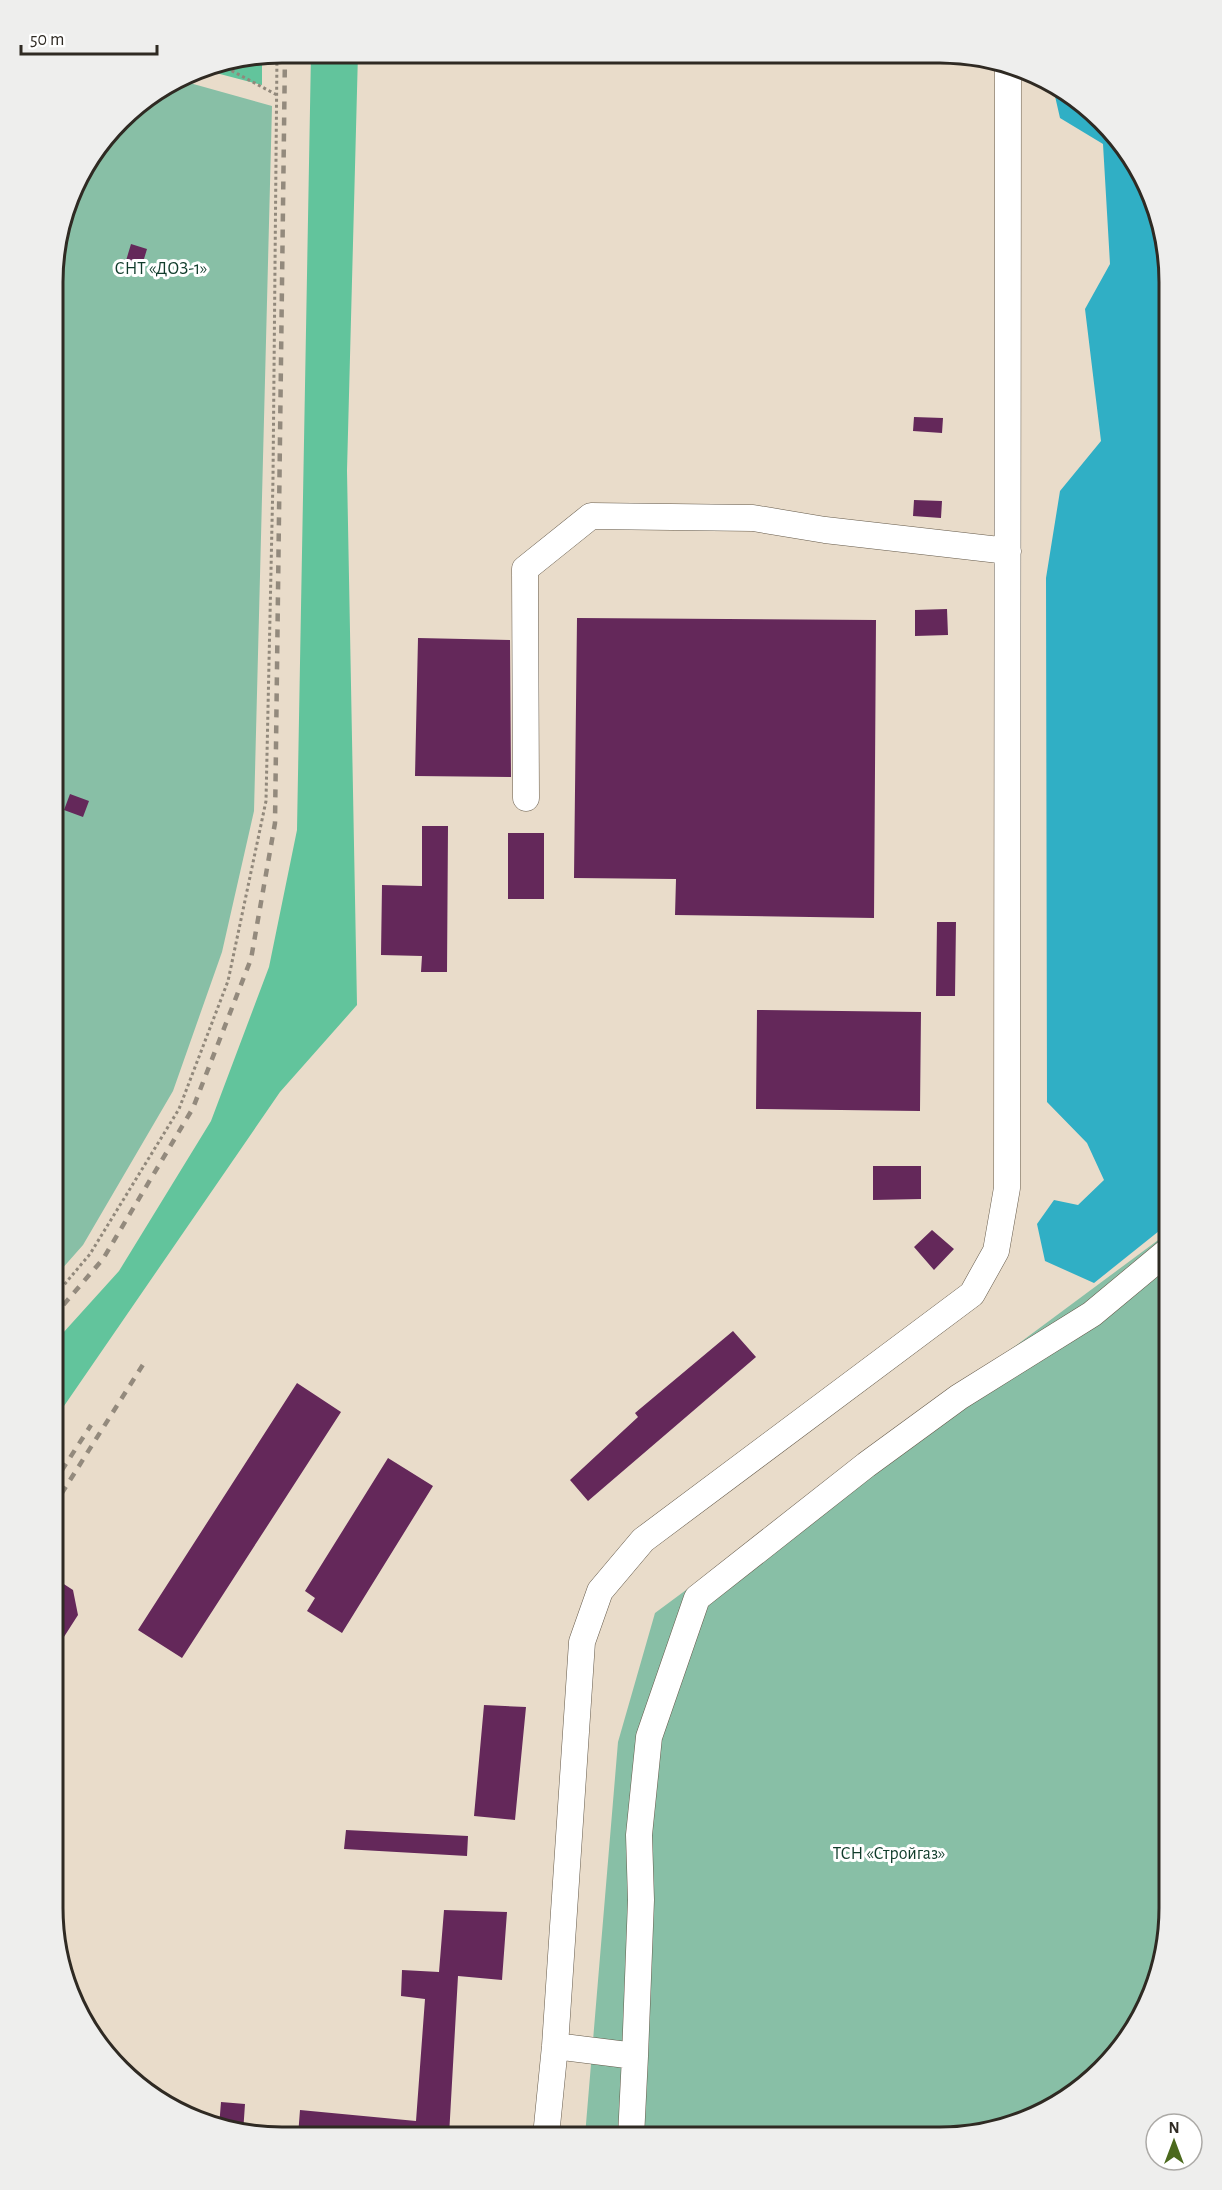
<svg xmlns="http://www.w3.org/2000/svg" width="1222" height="2190" viewBox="0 0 1222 2190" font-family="'Alegreya Sans',sans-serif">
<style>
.green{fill:#88bfa6}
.forest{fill:#62c49c}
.water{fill:#30afc5}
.building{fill:#64285a}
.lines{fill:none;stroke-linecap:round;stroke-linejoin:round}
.minor-casing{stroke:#655a4a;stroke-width:27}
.path{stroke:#91887b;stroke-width:3;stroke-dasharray:3 3;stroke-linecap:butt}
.minor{stroke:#fff;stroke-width:26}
.rail{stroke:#938a7d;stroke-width:4.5;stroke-dasharray:8 8;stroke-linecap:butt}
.labels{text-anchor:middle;stroke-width:6;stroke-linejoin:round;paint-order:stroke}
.park-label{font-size:18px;fill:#103c2b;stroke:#fff}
.rim{fill:none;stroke:#2f2a23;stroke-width:3}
</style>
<rect width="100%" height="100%" fill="#e9dcca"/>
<path class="green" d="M179 80 272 106 254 811 222 952 173 1091 83 1245 53 1279 54 253 76 180 130 110Z
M1169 1232V1923L1152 1995 1122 2048 1068 2099 1014 2125 940 2137 585 2136 618 1742 655 1613Z"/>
<path class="forest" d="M311 53H358L347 471 357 1005 280 1092 53 1422V1344L119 1271 211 1121 269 967 297 830Z
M262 57V85L201 69Z"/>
<path class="water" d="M1052 83 1091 109 1131 154 1157 208 1169 282V1223L1094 1283 1045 1261 1037 1224 1054 1200 1078 1205 1104 1180 1087 1143 1047 1102 1046 578 1060 491 1101 441 1085 309 1110 264 1103 144 1060 118Z"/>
<path class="building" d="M131 244 147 249 141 269 125 264Z
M914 417 943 418 942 433 913 431Z
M914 500 942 501 941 518 913 516Z
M947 609 948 635 915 636V610Z
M577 618 876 620 874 918 675 915 676 879 574 878Z
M418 638 510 640 511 777 415 776Z
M70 794 89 801 83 817 64 810Z
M422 826H448L447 972H421L422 956 381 955 382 885 422 886Z
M508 833H544V899H508Z
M937 922H956L955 996H936Z
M757 1010 921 1012 920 1111 756 1109Z
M873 1166H921V1199L873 1200Z
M932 1230 954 1249 934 1270 914 1247Z
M733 1331 756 1357 588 1501 570 1480 638 1417 635 1413Z
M297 1383 341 1412 182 1658 138 1630Z
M388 1458 433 1486 342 1633 307 1611 315 1598 305 1591Z
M53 1577 73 1590 78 1615 53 1654Z
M484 1705 526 1707 515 1820 474 1816Z
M346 1830 468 1836 467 1856 344 1849Z
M444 1910 507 1912 502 1980 458 1976 449 2136H298L300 2110 416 2121 425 1999 401 1996 402 1970 439 1972Z
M221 2102 245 2104 243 2133 219 2127Z"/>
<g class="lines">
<g class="minor-casing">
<path id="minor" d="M526 798 525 569 591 516 753 518 825 530 1008 551
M555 2046 635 2056 641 1900 639 1835 649 1737 697 1598 866 1465 959 1397 1092 1314 1169 1250
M546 2136 555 2046 582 1642 600 1591 643 1540 972 1294 996 1251 1007 1188 1008 65
M631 2137 635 2056"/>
</g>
<path class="path" d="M221 65 277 95
M53 1298 90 1254 179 1109 228 981 266 801 273 478 277 54"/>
<use href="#minor" class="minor"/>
<path class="rail" d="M53 1317 103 1259 193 1108 251 959 275 823 285 53
M53 1484 91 1425
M53 1507 144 1363"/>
</g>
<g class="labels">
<g class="park-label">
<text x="161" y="274">СНТ «ДОЗ-1»</text>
<text x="889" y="1859">ТСН «Стройгаз»</text>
</g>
</g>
<path d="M0 0H1222V2190H0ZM282 63H940A219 219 0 0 1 1159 282V1908A219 219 0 0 1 940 2127H282A219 219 0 0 1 63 1908V282A219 219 0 0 1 282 63Z" fill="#eeeeed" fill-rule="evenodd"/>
<path class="rim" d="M282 63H940A219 219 0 0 1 1159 282V1908A219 219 0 0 1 940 2127H282A219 219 0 0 1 63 1908V282A219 219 0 0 1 282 63Z"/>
<g transform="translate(1174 2142)"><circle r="28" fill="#ffffff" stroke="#acaaa7" stroke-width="1.5"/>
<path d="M0-4.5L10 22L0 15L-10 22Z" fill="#4b691d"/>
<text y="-9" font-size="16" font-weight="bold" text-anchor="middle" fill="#2f2a23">N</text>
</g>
<path d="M21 45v9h136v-9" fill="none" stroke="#2f2a23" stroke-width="3"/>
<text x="30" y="45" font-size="18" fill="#2f2a23" stroke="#ffffff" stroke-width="4.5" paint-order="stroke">50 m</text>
</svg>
